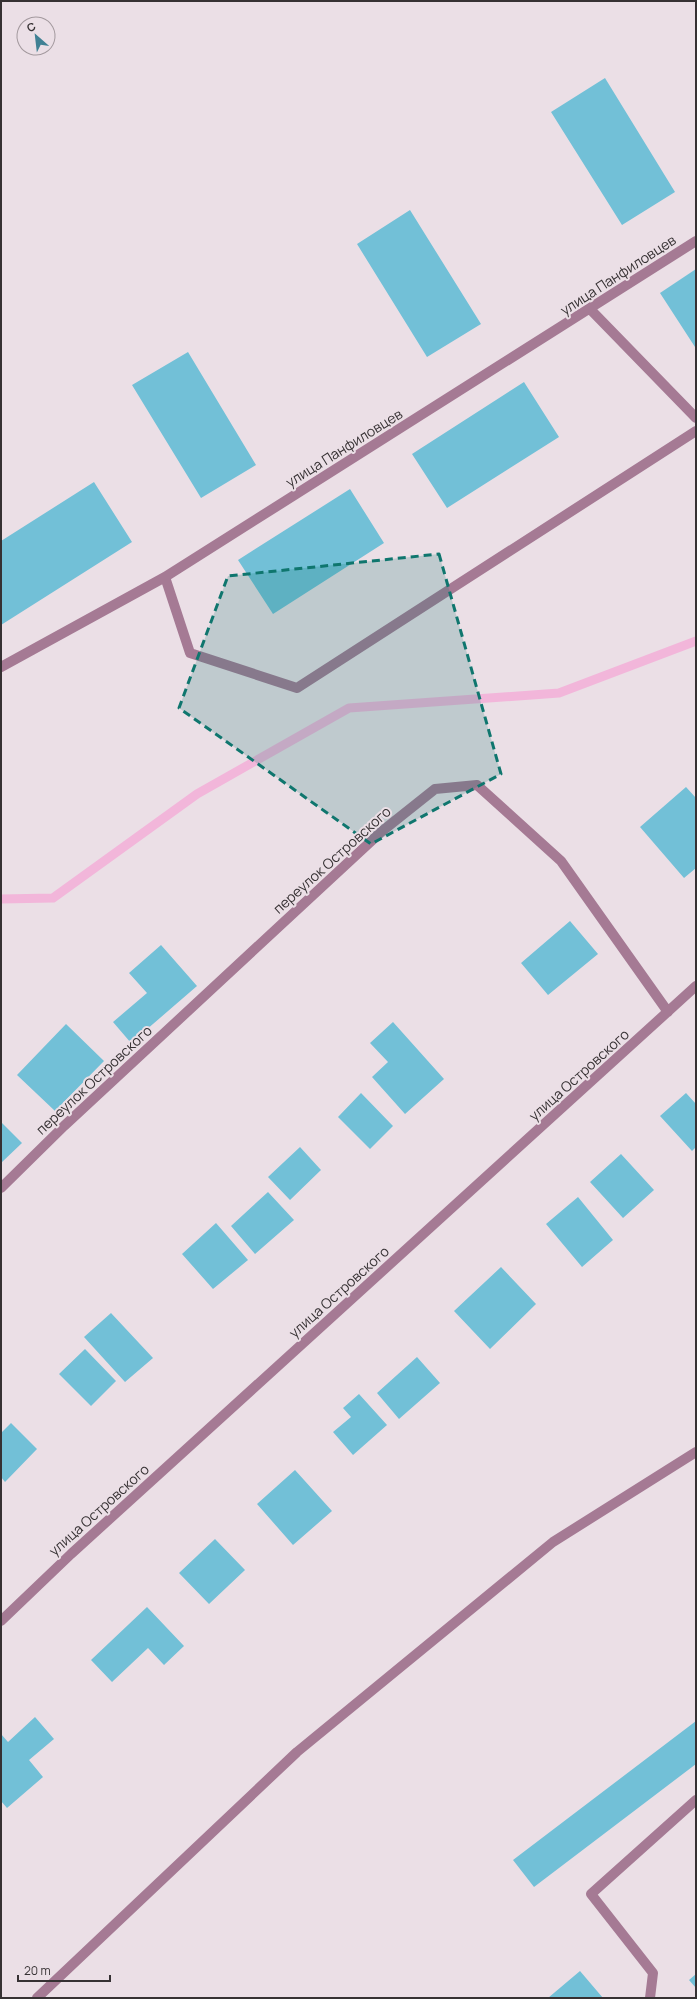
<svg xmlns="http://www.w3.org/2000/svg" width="697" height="1999" viewBox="0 0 697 1999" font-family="Manrope,sans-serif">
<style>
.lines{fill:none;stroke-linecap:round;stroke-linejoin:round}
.stream{stroke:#f2b6da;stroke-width:9}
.building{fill:#72c0d7}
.minor{stroke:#a57a94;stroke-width:10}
.marked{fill:#0f766e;fill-opacity:0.2;stroke:#0f766e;stroke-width:3;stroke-dasharray:8 5;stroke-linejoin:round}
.labels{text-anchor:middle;stroke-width:4;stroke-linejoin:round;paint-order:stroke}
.street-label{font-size:14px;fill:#363133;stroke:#ebdfe6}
</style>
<rect width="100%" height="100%" fill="#ebdfe6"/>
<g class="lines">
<path class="stream" d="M1 899 53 898 197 794 349 708 559 693 696 641"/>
</g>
<path class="building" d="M605 78 675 192 622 225 551 112Z
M410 210 481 324 427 357 357 244Z
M696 269V346L695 347 660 293Z
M188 352 256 465 201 498 132 385Z
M524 382 559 437 447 508 412 454Z
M94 482 132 542 1 625V541Z
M350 489 384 543 273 614 238 560Z
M686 787 696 798V868L684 878 640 827Z
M570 921 598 954 548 995 521 963Z
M161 945 197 986 131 1043 113 1022 147 993 129 973Z
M393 1022 444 1079 405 1114 372 1077 388 1062 370 1043Z
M66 1024 104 1061 55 1111 17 1075Z
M361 1093 393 1126 370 1149 338 1117Z
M686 1093 696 1104V1147L692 1151 660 1116Z
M1 1122 22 1143 1 1163Z
M300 1147 321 1170 290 1200 268 1177Z
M621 1154 654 1190 623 1218 590 1182Z
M268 1192 294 1220 255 1254 231 1226Z
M578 1197 613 1240 582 1267 546 1224Z
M216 1223 248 1260 213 1289 182 1254Z
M501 1267 536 1304 490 1349 454 1311Z
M111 1313 153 1358 125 1382 84 1337Z
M85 1349 116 1381 91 1406 59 1374Z
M417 1357 440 1383 399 1419 377 1393Z
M359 1394 387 1425 353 1455 333 1432 351 1417 343 1408Z
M11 1423 37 1449 5 1482 1 1477V1433Z
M295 1470 332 1511 293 1545 257 1504Z
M215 1539 245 1570 209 1604 179 1573Z
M147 1607 184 1646 164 1665 148 1648 112 1682 91 1660Z
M35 1717 54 1739 29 1760 43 1777 7 1808 1 1801V1734L8 1742Z
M696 1721V1764L534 1887 513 1860Z
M580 1971 603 1998H548Z
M696 1974V1988L689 1980Z"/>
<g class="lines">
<path class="minor" d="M590 309 696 418
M165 577 190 653 297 688 696 431
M1 667 165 577 696 241
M1 1188 64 1126 381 832 435 789 477 785 561 861 668 1012
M1 1621 71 1554 696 986
M37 1998 297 1752 553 1542 696 1452
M650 1998 653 1973 591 1894 696 1800"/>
</g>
<path class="marked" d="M439 554 501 774 371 844 179 708 228 576Z"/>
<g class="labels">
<g class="street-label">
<text transform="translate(618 275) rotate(-33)" y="5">улица Панфиловцев</text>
<text transform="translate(344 448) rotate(-32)" y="5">улица Панфиловцев</text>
<text transform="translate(332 860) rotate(-42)" y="5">переулок Островского</text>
<text transform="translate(579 1075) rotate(-42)" y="5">улица Островского</text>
<text transform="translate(94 1080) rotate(-43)" y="5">переулок Островского</text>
<text transform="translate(339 1292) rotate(-42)" y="5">улица Островского</text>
<text transform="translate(99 1510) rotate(-42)" y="5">улица Островского</text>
</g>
</g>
<rect width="697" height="1999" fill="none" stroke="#363133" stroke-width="4"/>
<g transform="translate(36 36) rotate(332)"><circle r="19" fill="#ebdfe6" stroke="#a3999e"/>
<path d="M0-3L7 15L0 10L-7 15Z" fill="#408194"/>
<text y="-6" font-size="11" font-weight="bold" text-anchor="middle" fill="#363133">С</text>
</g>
<path d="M18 1975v6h92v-6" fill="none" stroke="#363133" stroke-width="2"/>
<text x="24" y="1975" font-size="12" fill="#363133" stroke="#ebdfe6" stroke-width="3" paint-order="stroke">20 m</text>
</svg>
